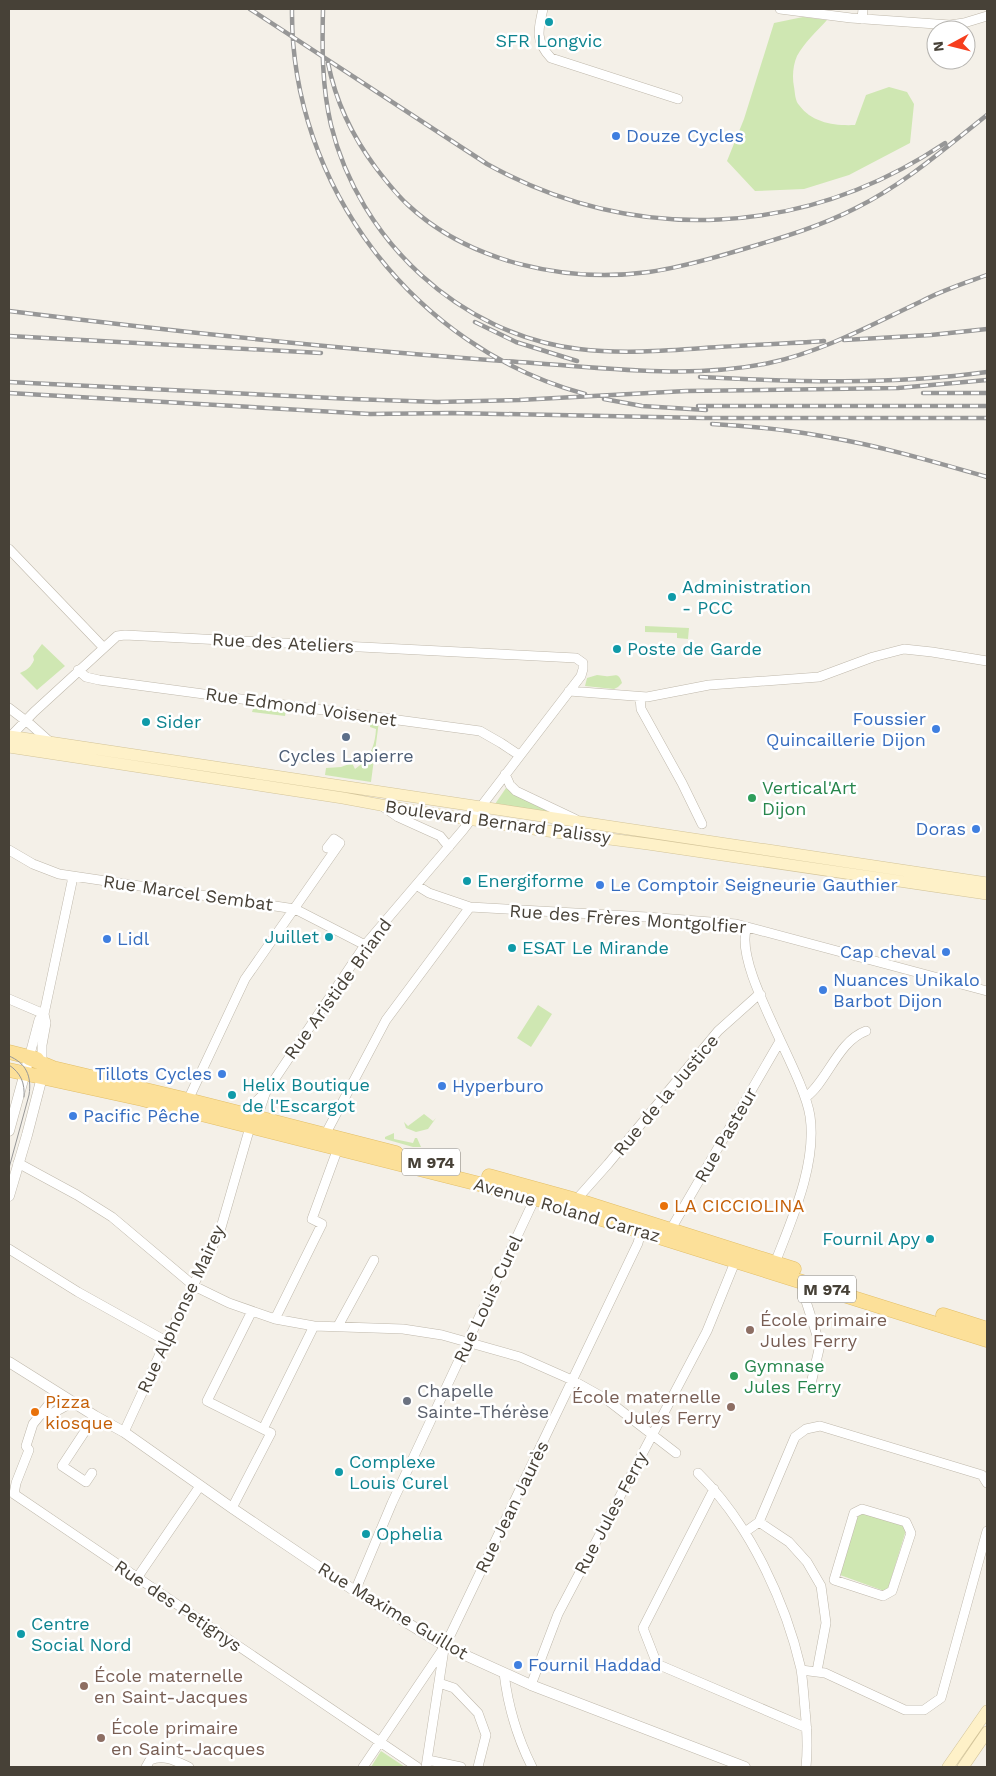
<svg xmlns="http://www.w3.org/2000/svg" width="996" height="1776" viewBox="0 0 996 1776" font-family="'Work Sans',sans-serif">
<style>
.green{fill:#cfe7b2}
.lines{fill:none;stroke-linecap:round;stroke-linejoin:round}
.minor-casing{stroke:#bfb8ab;stroke-width:10}
.tertiary-casing{stroke:#bfb8ab;stroke-width:11}
.secondary-casing{stroke:#d3c499;stroke-width:12}
.primary-casing{stroke:#e2be68;stroke-width:15}
.minor{stroke:#fff;stroke-width:9}
.tertiary{stroke:#fff;stroke-width:10}
.secondary{stroke:#fef1c8;stroke-width:11}
.primary{stroke:#fce099;stroke-width:14}
.tram{stroke:#979797;stroke-width:1}
.rail-casing{stroke:#979797;stroke-width:4.5}
.rail{stroke:#fff;stroke-width:2.5;stroke-dasharray:8;stroke-linecap:butt}
.culture-dot{fill:#0f9aa8;stroke:#fff;stroke-width:2}
.shop-dot{fill:#3f7fe0;stroke:#fff;stroke-width:2}
.service-dot{fill:#5c6f8a;stroke:#fff;stroke-width:2}
.leisure-dot{fill:#2e9e5b;stroke:#fff;stroke-width:2}
.food-dot{fill:#e8710a;stroke:#fff;stroke-width:2}
.education-dot{fill:#8d6e63;stroke:#fff;stroke-width:2}
.worship-dot{fill:#6b7280;stroke:#fff;stroke-width:2}
.labels{text-anchor:middle;stroke-width:5;stroke-linejoin:round;paint-order:stroke}
.shield{fill:#fff;stroke:#7e7a73;stroke-width:1}
.shield-label{font-size:16px;font-weight:bold;fill:#474137}
.culture-label{font-size:18px;fill:#0d838f;stroke:#fff;text-anchor:start}
.shop-label{font-size:18px;fill:#366cbe;stroke:#fff;text-anchor:start}
.street-label{font-size:18px;fill:#474137;stroke:#fff}
.service-label{font-size:18px;fill:#4e5e75;stroke:#fff}
.leisure-label{font-size:18px;fill:#27864d;stroke:#fff;text-anchor:start}
.food-label{font-size:18px;fill:#c56008;stroke:#fff;text-anchor:start}
.education-label{font-size:18px;fill:#785e54;stroke:#fff;text-anchor:start}
.worship-label{font-size:18px;fill:#5b616d;stroke:#fff;text-anchor:start}
</style>
<rect width="100%" height="100%" fill="#f4f0e8"/>
<path class="green" d="M803 17 827 20C817 31 804 43 797 56 793 65 792 77 794 87 795 92 795 101 799 105 812 123 835 126 855 125L866 95 889 87 907 92 914 104 910 143 849 175 804 189 755 191 727 161 744 119 774 23Z
M645 626 689 628 688 639 677 638V633L645 632Z
M42 644 65 666 37 690 20 673C27 670 31 667 34 660L33 656Z
M597 675C600 675 602 676 605 676 613 678 618 670 622 683L618 687 614 689 585 686 587 678Z
M254 706 286 710 285 716 252 712Z
M370 721H379L371 782 325 775 326 768 341 767 352 763 355 769C370 759 375 746 376 729L370 727Z
M506 788 550 812 495 804Z
M538 1005 552 1014 531 1047 517 1038Z
M424 1114 433 1121 436 1118 428 1129 416 1132 406 1128 404 1122 408 1126Z
M394 1133V1139L413 1143 415 1138H417L421 1147H413L385 1139V1137Z
M859 1512 907 1527 887 1592 840 1575Z
M381 1751 405 1767H371Z"/>
<g class="lines">
<g class="minor-casing">
<path id="minor" d="M543 9C538 30 535 41 551 58L678 99
M780 9 851 18 950 25 964 23 987 16
M862 19 863 9
M9 549 104 648
M78 670 86 677 99 680 480 731 501 743 519 755
M569 691 647 697 709 685 819 677 873 657 904 649 932 652 987 661
M640 697 641 709 682 783 702 824
M9 708 30 724 49 741
M9 738 34 712 117 636 125 635 537 656 576 658 583 663V669L581 676 463 830 365 945 266 1092 243 1114
M505 774 510 785 516 791 575 819
M382 806 398 817 440 836 449 847
M9 850 33 864 59 874 295 909 365 945
M416 885 429 893 470 907 647 917 736 924 987 991
M747 927C732 966 803 1070 810 1116 817 1164 792 1219 775 1263
M9 999 44 1014
M29 1058 39 1020 44 1014
M42 1066V1045L46 1023 44 1014 73 877
M806 1097C827 1082 838 1041 866 1031
M188 1100 245 979 340 843 334 839 327 848
M257 1118 265 1094
M325 1135 386 1020 470 907
M18 1163 77 1195 112 1217 194 1286 229 1303 275 1319 314 1326 403 1329 442 1335 520 1357 572 1380 606 1399 676 1453
M576 1200 608 1164 718 1031 756 997 761 995
M671 1229 780 1041
M9 1249 78 1292 166 1341
M804 1282V1295L820 1345 810 1388
M252 1311 207 1401 263 1429
M275 1319 322 1224 312 1219 338 1148
M338 1326 374 1260
M58 1393 33 1424 26 1446 29 1450 16 1483 14 1494 417 1767
M41 1414H51L73 1402
M124 1432 166 1341 220 1231 250 1127
M92 1473 86 1482 62 1466 95 1416
M698 1473C749 1523 785 1600 801 1669 803 1682 804 1697 805 1710 807 1729 808 1748 806 1767
M714 1489 643 1628 657 1664 807 1728
M232 1508 271 1433 263 1429 314 1326
M862 1509 906 1522 911 1533 892 1591 883 1596 834 1580 854 1513Z
M759 1522 789 1542 807 1562 821 1586 826 1623 817 1671
M745 1532 759 1522 795 1437 806 1429 820 1426 982 1475 987 1483
M137 1578 200 1486
M355 1591 392 1503 535 1198
M801 1670 825 1673 905 1710H924L941 1698 987 1531
M504 1673C508 1707 517 1737 532 1767
M439 1683 454 1688 478 1713 486 1735 478 1767
M531 1685 558 1614 707 1331 735 1262
M428 1760 461 1767
M146 1767 150 1760C164 1754 176 1761 189 1767
M363 1767 445 1646 638 1243 641 1231
M426 1767 444 1649"/>
</g>
<g class="tertiary-casing">
<path id="tertiary" d="M9 1131 29 1058
M9 1196 27 1135 42 1077
M9 1362 95 1416 124 1432 232 1508 355 1591 445 1646 531 1685 745 1767"/>
</g>
<g class="secondary-casing">
<path id="secondary" d="M9 736 987 883
M9 747 343 798 408 810 540 830 648 844 987 894
M948 1767 987 1711
M963 1767 987 1732"/>
</g>
<g class="primary-casing">
<path id="primary" d="M9 1052 37 1059
M29 1058 53 1068 188 1100 396 1153
M9 1070 142 1099 535 1198 987 1340
M489 1176 576 1200 794 1269
M943 1315 987 1329"/>
</g>
<use href="#minor" class="minor"/>
<use href="#tertiary" class="tertiary"/>
<use href="#secondary" class="secondary"/>
<use href="#primary" class="primary"/>
<path class="tram" d="M9 1056C26 1063 32 1076 29 1095L9 1168
M9 1065C21 1073 25 1083 24 1097"/>
<g class="rail-casing">
<path id="rail" d="M250 9 487 164C635 246 805 237 945 143
M292 9C290 185 414 348 585 394
M323 9C322 48 322 87 331 125 359 240 460 335 579 349 620 354 663 351 704 348 744 345 784 344 824 341
M328 63C336 103 352 136 376 168 386 181 396 194 408 205 470 263 567 283 649 272 683 267 714 258 747 248 784 237 821 226 856 208 906 183 944 149 987 115
M9 311C178 332 348 350 518 362 600 367 689 380 769 363 822 352 873 324 922 301 943 290 965 283 987 275
M475 322 516 342 577 361
M9 336 321 353
M844 340 931 335 987 329
M700 377C796 382 892 385 987 372
M9 382 352 399 437 402 519 400 686 391 898 388 987 380
M9 393 370 414 452 413 703 418H987
M923 393H987
M604 399 642 406 706 410
M698 406H987
M712 424C751 426 789 430 827 437 881 446 935 462 987 477"/>
</g>
<use href="#rail" class="rail"/>
</g>
<g class="culture-dot">
<circle cx="549" cy="22" r="5"/>
<circle cx="672" cy="597" r="5"/>
<circle cx="617" cy="649" r="5"/>
<circle cx="146" cy="722" r="5"/>
<circle cx="467" cy="881" r="5"/>
<circle cx="329" cy="937" r="5"/>
<circle cx="512" cy="948" r="5"/>
<circle cx="232" cy="1095" r="5"/>
<circle cx="930" cy="1239" r="5"/>
<circle cx="339" cy="1472" r="5"/>
<circle cx="366" cy="1534" r="5"/>
<circle cx="21" cy="1634" r="5"/>
</g>
<g class="shop-dot">
<circle cx="616" cy="136" r="5"/>
<circle cx="936" cy="729" r="5"/>
<circle cx="976" cy="829" r="5"/>
<circle cx="600" cy="885" r="5"/>
<circle cx="107" cy="939" r="5"/>
<circle cx="946" cy="952" r="5"/>
<circle cx="823" cy="990" r="5"/>
<circle cx="222" cy="1074" r="5"/>
<circle cx="442" cy="1086" r="5"/>
<circle cx="73" cy="1116" r="5"/>
<circle cx="518" cy="1665" r="5"/>
</g>
<circle class="service-dot" cx="346" cy="737" r="5"/>
<g class="leisure-dot">
<circle cx="752" cy="798" r="5"/>
<circle cx="734" cy="1376" r="5"/>
</g>
<g class="food-dot">
<circle cx="664" cy="1206" r="5"/>
<circle cx="35" cy="1412" r="5"/>
</g>
<g class="education-dot">
<circle cx="750" cy="1330" r="5"/>
<circle cx="731" cy="1407" r="5"/>
<circle cx="84" cy="1686" r="5"/>
<circle cx="101" cy="1738" r="5"/>
</g>
<circle class="worship-dot" cx="407" cy="1401" r="5"/>
<g class="labels">
<g class="shield">
<rect x="402" y="1148.5" width="58" height="27" rx="4"/>
<rect x="798" y="1275.5" width="58" height="27" rx="4"/>
</g>
<g class="shield-label">
<text x="431" y="1168">M 974</text>
<text x="827" y="1295">M 974</text>
</g>
<g class="culture-label">
<text x="549" y="47" text-anchor="middle">SFR Longvic</text>
<text x="682" y="593">Administration<tspan x="682" dy="21">- PCC</tspan></text>
<text x="627" y="655">Poste de Garde</text>
<text x="156" y="728">Sider</text>
<text x="477" y="887">Energiforme</text>
<text x="319" y="943" text-anchor="end">Juillet</text>
<text x="522" y="954">ESAT Le Mirande</text>
<text x="242" y="1091">Helix Boutique<tspan x="242" dy="21">de l'Escargot</tspan></text>
<text x="920" y="1245" text-anchor="end">Fournil Apy</text>
<text x="349" y="1468">Complexe<tspan x="349" dy="21">Louis Curel</tspan></text>
<text x="376" y="1540">Ophelia</text>
<text x="31" y="1630">Centre<tspan x="31" dy="21">Social Nord</tspan></text>
</g>
<g class="shop-label">
<text x="626" y="142">Douze Cycles</text>
<text x="926" y="725" text-anchor="end">Foussier<tspan x="926" dy="21">Quincaillerie Dijon</tspan></text>
<text x="966" y="835" text-anchor="end">Doras</text>
<text x="610" y="891">Le Comptoir Seigneurie Gauthier</text>
<text x="117" y="945">Lidl</text>
<text x="936" y="958" text-anchor="end">Cap cheval</text>
<text x="833" y="986">Nuances Unikalo<tspan x="833" dy="21">Barbot Dijon</tspan></text>
<text x="212" y="1080" text-anchor="end">Tillots Cycles</text>
<text x="452" y="1092">Hyperburo</text>
<text x="83" y="1122">Pacific Pêche</text>
<text x="528" y="1671">Fournil Haddad</text>
</g>
<g class="street-label">
<text transform="translate(283 643) rotate(3)" y="6">Rue des Ateliers</text>
<text transform="translate(301 707) rotate(8)" y="6">Rue Edmond Voisenet</text>
<text transform="translate(498 822) rotate(8)" y="6">Boulevard Bernard Palissy</text>
<text transform="translate(188 893) rotate(8)" y="6">Rue Marcel Sembat</text>
<text transform="translate(628 919) rotate(4)" y="6">Rue des Frères Montgolfier</text>
<text transform="translate(338 989) rotate(-54)" y="6">Rue Aristide Briand</text>
<text transform="translate(666 1095) rotate(-50)" y="6">Rue de la Justice</text>
<text transform="translate(726 1135) rotate(-60)" y="6">Rue Pasteur</text>
<text transform="translate(567 1210) rotate(16)" y="6">Avenue Roland Carraz</text>
<text transform="translate(488 1299) rotate(-65)" y="6">Rue Louis Curel</text>
<text transform="translate(181 1309) rotate(-65)" y="6">Rue Alphonse Mairey</text>
<text transform="translate(512 1507) rotate(-64)" y="6">Rue Jean Jaurès</text>
<text transform="translate(611 1513) rotate(-62)" y="6">Rue Jules Ferry</text>
<text transform="translate(178 1606) rotate(34)" y="6">Rue des Petignys</text>
<text transform="translate(393 1611) rotate(31)" y="6">Rue Maxime Guillot</text>
</g>
<g class="service-label">
<text x="346" y="762">Cycles Lapierre</text>
</g>
<g class="leisure-label">
<text x="762" y="794">Vertical'Art<tspan x="762" dy="21">Dijon</tspan></text>
<text x="744" y="1372">Gymnase<tspan x="744" dy="21">Jules Ferry</tspan></text>
</g>
<g class="food-label">
<text x="674" y="1212">LA CICCIOLINA</text>
<text x="45" y="1408">Pizza<tspan x="45" dy="21">kiosque</tspan></text>
</g>
<g class="education-label">
<text x="760" y="1326">École primaire<tspan x="760" dy="21">Jules Ferry</tspan></text>
<text x="721" y="1403" text-anchor="end">École maternelle<tspan x="721" dy="21">Jules Ferry</tspan></text>
<text x="94" y="1682">École maternelle<tspan x="94" dy="21">en Saint-Jacques</tspan></text>
<text x="111" y="1734">École primaire<tspan x="111" dy="21">en Saint-Jacques</tspan></text>
</g>
<g class="worship-label">
<text x="417" y="1397">Chapelle<tspan x="417" dy="21">Sainte-Thérèse</tspan></text>
</g>
</g>
<rect width="996" height="1776" fill="none" stroke="#474137" stroke-width="20"/>
<g transform="translate(951 45) rotate(263)"><circle r="24" fill="#ffffff" stroke="#b5b3af"/>
<path d="M0-4L9 19L0 12L-9 19Z" fill="#f63e1d"/>
<text y="-8" font-size="14" font-weight="bold" text-anchor="middle" fill="#474137">N</text>
</g>
</svg>
